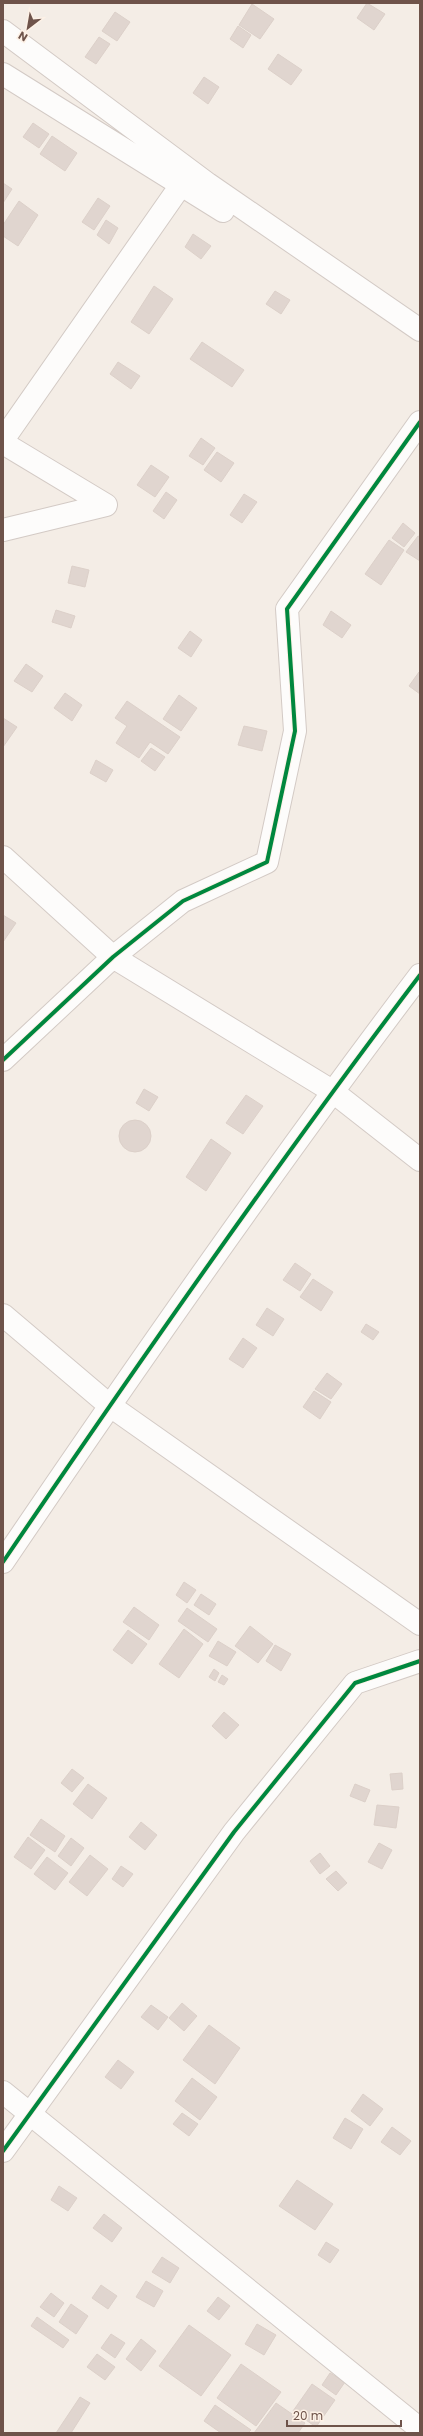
<svg xmlns="http://www.w3.org/2000/svg" width="423" height="2436" viewBox="0 0 423 2436" font-family="Poppins,sans-serif">
<style>
.building{fill:#e0d5cf;stroke:#dcd0c9}
.lines{fill:none;stroke-linecap:round;stroke-linejoin:round}
.minor-casing{stroke:#d3cac5;stroke-width:24}
.minor{stroke:#fdfcfb;stroke-width:22}
.cycleway-casing{stroke:#fdf1e6;stroke-width:6}
.cycleway{stroke:#00873e;stroke-width:4}
</style>
<rect width="100%" height="100%" fill="#f4ede6"/>
<path class="building" d="M367 3 385 14 374 30 357 18Z
M252 4 274 19 260 39 239 25Z
M115 12 130 22 117 41 102 31Z
M238 26 251 35 243 48 230 39Z
M99 37 110 44 96 64 85 57Z
M278 54 302 70 291 85 268 69Z
M204 77 219 87 208 104 193 93Z
M33 123 49 134 39 148 23 137Z
M52 136 77 153 65 171 40 154Z
M3 183 12 189 3 203Z
M98 198 110 206 94 230 82 222Z
M19 201 38 215 18 246 3 236V225Z
M106 220 118 228 109 244 97 235Z
M193 234 211 246 201 259 185 247Z
M154 286 173 299 149 334 131 322Z
M275 291 290 300 281 314 266 304Z
M202 342 244 370 232 387 190 359Z
M118 362 140 376 131 389 110 374Z
M201 438 215 448 203 465 189 456Z
M217 452 234 463 221 482 204 470Z
M151 465 169 477 155 497 137 485Z
M166 492 177 500 164 519 153 511Z
M244 494 257 502 242 523 230 515Z
M403 523 415 533 404 547 392 538Z
M418 536 420 537V561L406 552Z
M389 540 404 550 381 585 365 574Z
M72 566 89 570 85 587 68 583Z
M56 610 75 616 71 628 52 622Z
M331 611 351 625 342 638 323 625Z
M190 631 202 640 191 657 178 648Z
M26 664 43 676 32 692 14 681Z
M419 672 420 673V694L409 686Z
M65 693 82 705 72 721 54 708Z
M179 695 197 708 181 731 163 719Z
M127 701 180 737 168 754 150 742 139 758 116 743 127 726 115 718Z
M3 718 17 727 3 747Z
M244 726 267 731 262 751 238 745Z
M151 748 165 757 155 771 141 761Z
M96 760 113 770 106 782 90 773Z
M3 915 16 923 3 942Z
M144 1089 158 1097 149 1111 136 1103Z
M246 1095 263 1106 243 1134 226 1123Z
M119 1136a16 16 0 1 1 32 0a16 16 0 1 1-32 0Z
M211 1139 231 1153 206 1191 186 1177Z
M295 1263 311 1274 300 1291 283 1280Z
M313 1279 333 1292 321 1311 300 1297Z
M267 1308 284 1319 273 1336 256 1325Z
M366 1324 379 1332 373 1340 361 1332Z
M243 1338 257 1348 243 1368 229 1359Z
M327 1373 342 1384 331 1399 315 1389Z
M314 1391 331 1402 320 1419 303 1407Z
M184 1582 196 1590 187 1603 176 1595Z
M201 1594 216 1604 209 1615 194 1605Z
M134 1607 159 1625 149 1640 123 1622Z
M187 1608 217 1629 208 1642 178 1621Z
M250 1626 273 1644 258 1663 235 1646Z
M184 1629 203 1644 179 1678 159 1664Z
M128 1630 147 1644 132 1664 113 1650Z
M218 1641 236 1652 227 1666 209 1656Z
M275 1645 291 1654 281 1671 266 1661Z
M214 1669 219 1673 215 1681 209 1677Z
M222 1675 228 1679 224 1685 218 1682Z
M224 1712 239 1725 226 1739 212 1726Z
M72 1769 84 1778 72 1792 61 1783Z
M402 1773 403 1789 392 1790 390 1774Z
M88 1784 107 1798 92 1819 73 1804Z
M355 1784 370 1790 365 1802 350 1796Z
M377 1805 399 1807 396 1828 374 1825Z
M41 1819 65 1836 55 1852 30 1835Z
M141 1822 157 1835 145 1850 129 1837Z
M28 1837 45 1850 31 1869 14 1857Z
M71 1838 84 1848 71 1866 58 1856Z
M379 1843 392 1850 382 1869 368 1862Z
M320 1853 330 1866 320 1874 310 1861Z
M90 1855 108 1869 87 1896 69 1882Z
M47 1857 68 1873 55 1890 34 1874Z
M121 1866 133 1874 123 1887 112 1879Z
M336 1871 347 1883 338 1891 326 1879Z
M182 2003 197 2016 184 2031 169 2018Z
M151 2005 168 2017 158 2030 141 2017Z
M209 2025 240 2048 215 2084 183 2060Z
M118 2060 134 2072 121 2089 105 2077Z
M192 2078 217 2097 200 2120 175 2101Z
M363 2094 383 2109 370 2126 351 2111Z
M182 2113 198 2124 189 2136 173 2124Z
M345 2118 363 2129 351 2149 333 2138Z
M392 2127 411 2141 400 2155 381 2142Z
M297 2180 333 2204 315 2230 279 2206Z
M59 2186 77 2198 68 2211 51 2200Z
M104 2214 122 2228 112 2242 93 2228Z
M326 2242 339 2250 330 2263 318 2255Z
M162 2257 179 2268 170 2283 152 2272Z
M146 2281 163 2291 154 2307 136 2297Z
M101 2285 117 2296 108 2309 92 2298Z
M51 2293 64 2303 54 2317 40 2307Z
M218 2297 230 2306 219 2320 207 2311Z
M71 2304 88 2316 76 2334 59 2322Z
M37 2317 69 2340 63 2348 31 2326Z
M257 2324 276 2335 264 2355 245 2344Z
M189 2325 231 2355 201 2396 159 2366Z
M111 2334 125 2343 115 2358 101 2348Z
M141 2339 156 2351 141 2371 126 2359Z
M97 2354 115 2367 105 2380 87 2367Z
M241 2364 281 2392 256 2426 217 2398Z
M330 2373 345 2382 336 2395 322 2385Z
M312 2384 335 2400 316 2427 293 2411Z
M80 2397 90 2403 71 2433H56Z
M276 2403 305 2423 298 2433H254Z
M215 2405 251 2430 248 2433H221L204 2421Z"/>
<g class="lines">
<g class="minor-casing">
<path id="minor" d="M3 31 208 184 420 330
M3 74 223 211
M3 440 181 185
M3 443 106 505 3 530
M3 857 113 957 332 1091 420 1160
M3 1060 113 957 183 901 267 862 295 731 287 609 420 422
M3 1315 109 1405 420 1624
M3 1562C138 1363 275 1166 420 975
M3 2092 420 2429
M3 2151 234 1832 355 1683 420 1661"/>
</g>
<use href="#minor" class="minor"/>
<g class="cycleway-casing">
<path id="cycleway" d="M3 1060 113 957 183 901 267 862 295 731 287 609 420 422
M3 1562C138 1363 275 1166 420 975
M3 2151 234 1832 355 1683 420 1661"/>
</g>
<use href="#cycleway" class="cycleway"/>
</g>
<rect width="423" height="2436" fill="none" stroke="#6e534a" stroke-width="8"/>
<g transform="translate(28 28) rotate(211)" stroke="#fdf1e6" stroke-width="3" paint-order="stroke">
<path d="M0-3L7 15L0 10L-7 15Z" fill="#6e534a"/>
<text y="-6" font-size="11" font-weight="bold" text-anchor="middle" fill="#6e534a">N</text>
</g>
<path d="M287 2420v6h114v-6" fill="none" stroke="#6e534a" stroke-width="2"/>
<text x="293" y="2420" font-size="12" fill="#6e534a" stroke="#fdf1e6" stroke-width="3" paint-order="stroke">20 m</text>
</svg>
